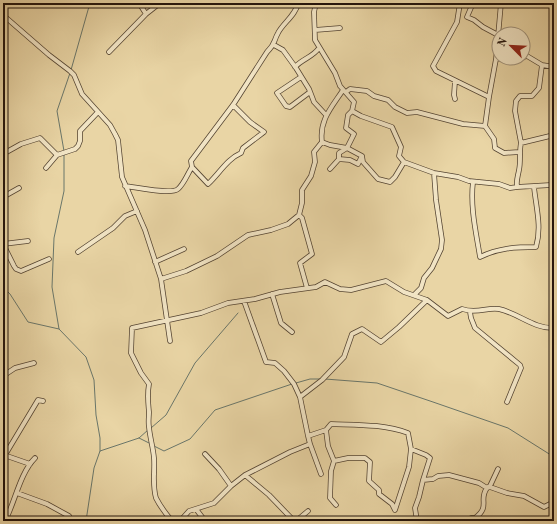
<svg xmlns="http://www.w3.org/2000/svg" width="557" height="524" viewBox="0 0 557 524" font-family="'Old Standard TT',serif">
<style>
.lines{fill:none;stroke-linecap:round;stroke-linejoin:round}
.stream{stroke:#69766a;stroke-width:1}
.street-casing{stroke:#544432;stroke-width:5.5}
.street{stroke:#f1e4c4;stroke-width:4}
</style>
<rect width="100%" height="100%" fill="#e9d5a5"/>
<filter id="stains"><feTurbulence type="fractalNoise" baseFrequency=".005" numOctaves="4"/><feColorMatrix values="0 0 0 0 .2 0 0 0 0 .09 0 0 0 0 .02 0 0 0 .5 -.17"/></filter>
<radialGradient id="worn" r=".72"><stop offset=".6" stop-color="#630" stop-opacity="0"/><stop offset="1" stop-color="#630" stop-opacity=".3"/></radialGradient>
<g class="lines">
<path class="stream" d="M71 70 90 3
M64 151 57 111 70 73
M64 154V191L54 238 52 287 59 329 86 357 94 380 96 415 100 438V451
M3 287 10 294 28 322 59 329
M325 379 377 383 433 402 508 428 554 457
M296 383 310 379H322
M151 428 166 415 195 363 238 313
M139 438 151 444
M154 446 164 451 190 439 215 410 292 384
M86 521 94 468 100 451 139 438 148 430"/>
<g class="street-casing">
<path id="street" d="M139 3 146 14
M316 3 314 12 315 40 335 73 340 86 354 102 352 111 348 115 346 128 354 134 347 148 339 153V159L330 169
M460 3 457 22 433 66 436 71 489 97
M473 3 467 17 474 20 483 27 498 35
M492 3H497
M501 3 496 59 489 97 485 126 494 139 495 148 504 153 519 152
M3 15 49 55 70 71 74 75 82 94 110 125 115 134 118 140 122 177 145 230 161 279 170 341
M315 30 340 28
M274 45 283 50 296 68 309 89 314 102 326 115
M109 52 146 14 160 3
M523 57 527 56 542 65 554 67
M496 59 504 58 511 62 520 58
M295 67C302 59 313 57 319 48
M301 77 277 93 286 106 290 107 310 92
M553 90 554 78
M554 90V101
M346 92 350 89 367 91 374 96 388 100 395 107 407 113 417 112 463 124 485 126
M455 99 454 95 455 81
M233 105 250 122 264 132 243 148 241 153C227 159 219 174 208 184L192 167 191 161 233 105 267 52C276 43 273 42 278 33 283 23 296 15 298 3
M352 111 361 116 392 127 401 147 399 156 404 162 434 173 458 177 469 181 499 184 510 188 517 187 551 185 554 188
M322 142 330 145 347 148 362 156 363 162 378 179 390 182 395 177 404 162
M521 143 515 111 516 101 520 96H532L539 88 542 65
M3 154 21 144 40 138 57 155
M339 159 350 160 358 164 362 156
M46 168 57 155 75 149 78 146 80 141V131L98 112
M473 182C470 207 476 232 480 257 498 248 516 247 536 247 542 227 536 207 534 187
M125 186C135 187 171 195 178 189 184 184 188 173 192 167
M517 187C516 180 518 176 519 170 521 161 519 152 521 143L554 135
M3 197 19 188
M299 215 302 218 312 254 300 263 307 288
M3 244 14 266 16 269 21 271 49 259
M3 244 28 241
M78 252 113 228 125 216 137 211
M155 262 184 249
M161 279 186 271 217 256 248 235 271 230 288 224 299 215 302 203V190L311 176 315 162 314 152 322 142C319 120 332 107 343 90
M272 294 281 323 292 332
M414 295 421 288 424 278 432 268 441 249 442 240 436 200 434 173
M244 301 266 362 275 363 284 371 294 384 300 397 308 436
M470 312 471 318 475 328 520 365 521 368 507 402
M3 376 15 368 34 363
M300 397 322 380 344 357 352 334 362 329 381 342 399 327 427 300
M326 430 328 446 334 461
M310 444 321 474
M205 454 219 469 231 486
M4 455 30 464
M5 455 38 400 43 401
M245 475 269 495 294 521
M423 480 433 479 438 476 449 475 479 483 487 488 490 486 498 469
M17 493 47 504 69 516
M336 505 330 498 331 471 334 461 348 458H365L370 462 369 481 379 490V494L392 504 395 510 409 467 411 449
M196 509 205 521
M5 521C15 502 20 473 35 458
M172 521C166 514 160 506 156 498 152 485 155 471 154 458 153 447 150 438 149 427 148 422 149 417 149 412 148 401 147 395 149 384L141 373 131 353 132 328 201 313 228 303 255 299 280 292 316 287 325 282 340 289 351 290 386 281 404 292 427 300 448 316 462 309C477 314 487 307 499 309 518 313 534 329 554 328
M180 521 189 511 214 503 231 486 245 475 290 452 310 444 308 436 326 430 331 424C357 425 384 424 408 433L411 449 426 455 430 458 423 480 419 497 415 508 417 521
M296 521 308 511
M466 521 471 518H475C491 506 478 500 487 488L490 487 507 493 524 496 544 507 554 502"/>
</g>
<use href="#street" class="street"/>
</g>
<rect width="557" height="524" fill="none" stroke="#e9d5a5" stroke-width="16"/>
<rect x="4" y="4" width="549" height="516" fill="none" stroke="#23140c" stroke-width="2"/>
<rect x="8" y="8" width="541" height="508" fill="none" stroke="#23140c"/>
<g transform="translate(511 46) rotate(294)"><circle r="19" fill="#f1e4c4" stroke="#9f917a"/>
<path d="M0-3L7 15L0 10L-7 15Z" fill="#8f2418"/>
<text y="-6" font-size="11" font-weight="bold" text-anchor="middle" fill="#23140c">N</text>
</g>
<rect width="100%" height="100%" filter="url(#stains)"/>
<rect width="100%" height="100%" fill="url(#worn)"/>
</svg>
